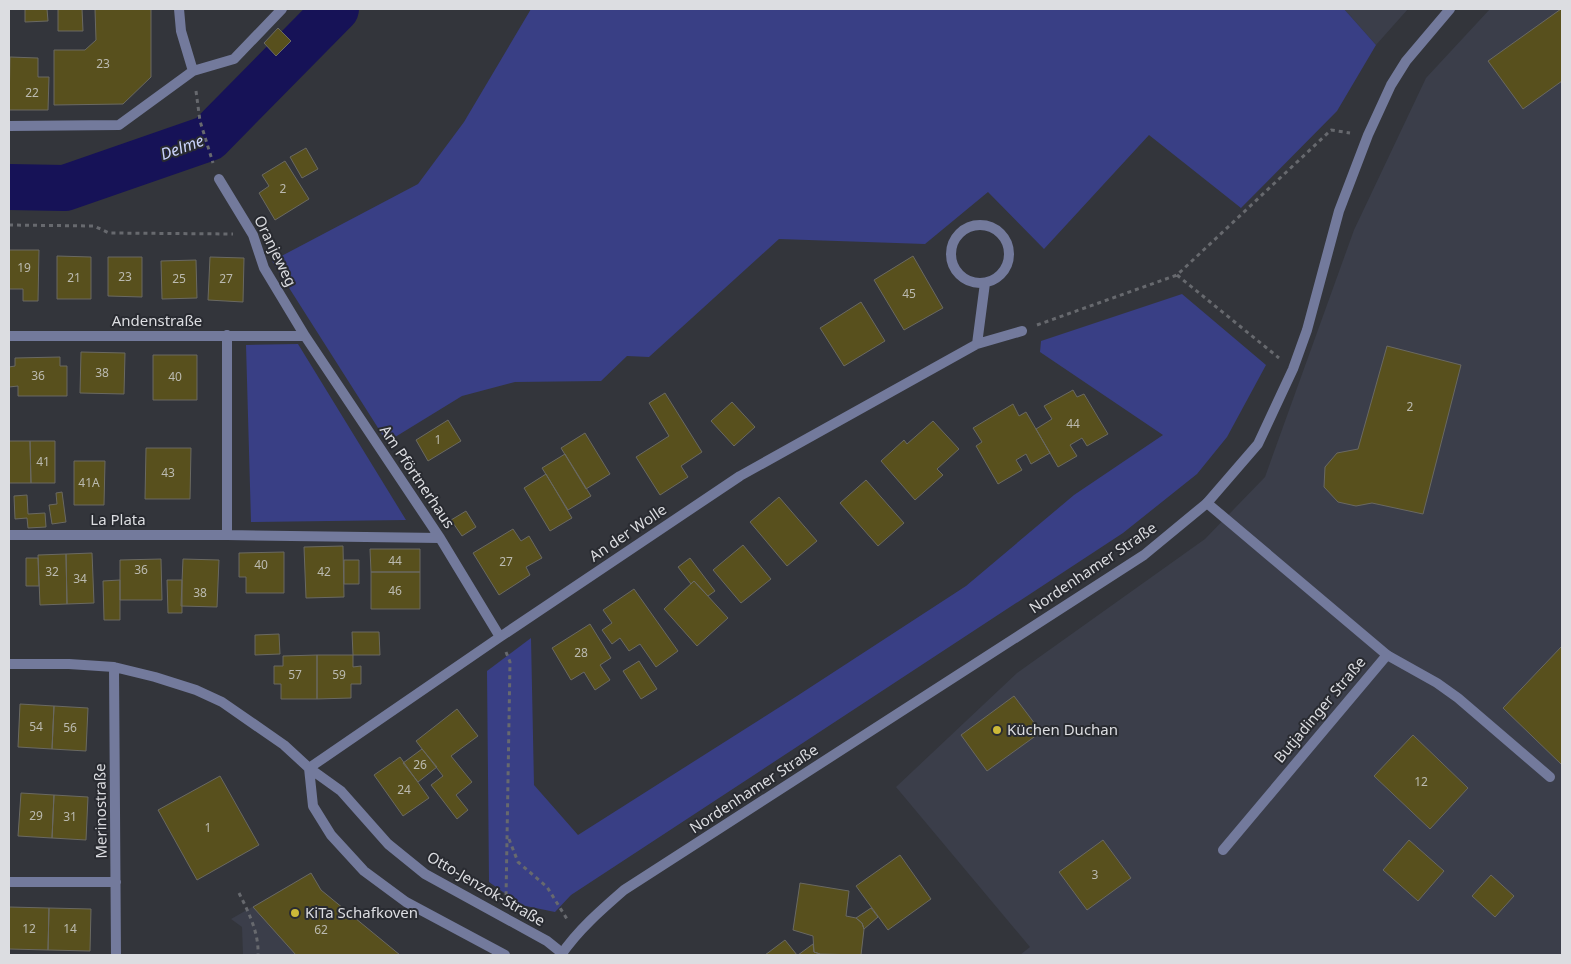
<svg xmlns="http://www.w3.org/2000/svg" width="1571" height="964" viewBox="0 0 1571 964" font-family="'Noto Sans',sans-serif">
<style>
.built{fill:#3b3e4a}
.green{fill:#393f85}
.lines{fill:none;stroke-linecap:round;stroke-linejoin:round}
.river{stroke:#161257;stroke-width:46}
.building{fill:#58501d;stroke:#6a6962}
.path{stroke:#67696e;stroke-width:3;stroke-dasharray:4 4;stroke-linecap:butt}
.service{stroke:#737a9c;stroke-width:10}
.minor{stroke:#737a9c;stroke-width:10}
.tertiary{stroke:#737a9c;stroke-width:10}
.poi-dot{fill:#ccb938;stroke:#292b31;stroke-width:2}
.labels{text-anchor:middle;stroke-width:4;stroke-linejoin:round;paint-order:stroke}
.number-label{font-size:12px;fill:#bbbab0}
.street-label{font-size:15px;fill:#dcdde1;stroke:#292b31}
.poi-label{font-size:15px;fill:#dcdde1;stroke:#292b31;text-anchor:start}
.water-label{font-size:16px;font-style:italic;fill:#cbd3fd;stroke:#292b31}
</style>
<rect width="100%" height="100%" fill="#33353b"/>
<path class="built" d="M1344 9H1408L1376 45Z
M1490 9H1562V955H1020L1030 947 896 787 1017 673 1205 539 1265 477 1354 230 1426 78Z
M311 873 321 890 400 955H243L242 927 231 919Z"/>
<path class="green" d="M531 9H1344L1376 45 1337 111 1241 208 1149 135 1044 249 988 192 925 244 779 239 649 357 627 356 601 381 515 382 462 396 387 442 272 261 418 184 464 122Z
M1182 294 1266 365 1227 437 1197 474 1123 533 571 895 555 912 521 905 489 882 487 671 531 638 534 785 578 835 797 696 966 586 1074 495 1163 435 1040 352 1041 341Z
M298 344 406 520 251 522 246 345Z"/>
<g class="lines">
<path class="river" d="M9 187 65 188 209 138 336 9"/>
</g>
<path class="building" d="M25 9H47L48 21 25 22Z
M58 9H82L83 31H58Z
M95 9H151V77L123 104 54 105V50H85L96 40Z
M1561 9H1562V81L1523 109 1488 61Z
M278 28 291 41 276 56 264 43Z
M10 57 38 58V77H49L48 110H9Z
M306 148 318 169 302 178 290 157Z
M285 161 309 199 275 220 259 193 269 186 262 175Z
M9 250H39L38 301H23V289H9Z
M57 256 91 257V299H57Z
M913 256 943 308 904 330 874 280Z
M108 257H142V297L108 296Z
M210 257 244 258 243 302 208 300Z
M196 260 197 298 162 299 161 261Z
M861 302 885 341 844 366 820 328Z
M1387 346 1461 365 1423 514 1372 503 1356 506 1338 502 1324 487 1325 467 1337 453 1358 449Z
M81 352 125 353 124 394 80 393Z
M153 355H197V400H153Z
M60 357V366H67V396H18V386L9 387V367L15 366V358Z
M1073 390 1077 397 1084 394 1108 434 1087 446 1082 438 1070 445 1077 456 1058 467 1036 429 1052 419 1044 406Z
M665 393 702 452 681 466 688 477 660 495 636 457 669 436 649 403Z
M732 402 755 427 734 446 711 421Z
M1013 404 1019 416 1026 412 1050 453 1031 464 1026 454 1016 460 1022 470 998 484 976 446 982 442 973 428Z
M448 420 461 441 428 461 416 440Z
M933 421 959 449 937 469 943 475 915 500 881 461 904 440 907 444Z
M585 433 610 474 586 489 561 448Z
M9 441H30L31 483H9Z
M30 441H55V483H31Z
M146 448H191L190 499H145Z
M565 454 591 496 568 510 542 468Z
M74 461H105L104 505H74Z
M546 474 572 518 550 531 524 488Z
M866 480 904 523 878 546 840 503Z
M62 492 66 522 52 524 49 505 57 504 56 493Z
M27 495 28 514 45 513 46 527 28 528 27 518 15 519 14 496Z
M779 497 817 541 787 566 750 522Z
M466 511 476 527 462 536 451 520Z
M513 529 521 541 529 536 542 558 526 567 530 575 499 595 473 553Z
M743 545 771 579 741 603 713 570Z
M343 546 344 597 306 598 304 547Z
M370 549H420V572H371Z
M284 552V593H246V577H239V553Z
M92 553 94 603 67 604 66 554Z
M66 554 67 604 40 605 38 555Z
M26 558H38L39 586H26Z
M690 558 715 591 708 596 694 581 691 584 678 567Z
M161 559 162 600H120V560Z
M183 559 219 560 217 607 181 606Z
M344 560H359V584H344Z
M371 572H420V609H371Z
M120 580V620H104L103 581Z
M167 580H182V613H168Z
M694 581 728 618 697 646 664 609Z
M634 589 678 651 656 667 640 644 629 651 620 638 612 644 602 630 612 623 603 610Z
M590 624 611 658 600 665 610 680 595 690 584 672 571 680 552 648Z
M352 632H379L380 655H353Z
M279 634 280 654 255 655V635Z
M1562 646V765L1503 708Z
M317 655H353V667L361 666V684H351V698L317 699Z
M317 655V699H281V684H274V666H283V656Z
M639 661 657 689 641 699 623 671Z
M1014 696 1041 732 987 771 961 735Z
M20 704 54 706 52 749 18 747Z
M54 706 88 708 86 751 52 749Z
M457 709 478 736 451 756 472 782 456 795 468 810 457 819 431 785 443 776 416 741Z
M1413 735 1468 788 1430 829 1374 776Z
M422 749 437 767 418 782 403 763Z
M400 757 429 798 403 816 374 775Z
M220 776 259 845 197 880 158 810Z
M21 793 54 795 52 838 18 836Z
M54 795 88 797 86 840 52 838Z
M1103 840 1131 878 1087 910 1059 872Z
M1409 840 1444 871 1418 901 1383 870Z
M900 855 931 899 888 930 856 886Z
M311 873 321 890 400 955H296L253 907Z
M1491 875 1514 896 1495 917 1472 896Z
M800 883 849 891 846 916 856 918 862 923 864 929 861 955 820 954 814 952 813 936 793 930Z
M9 907 49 908 48 950 9 949Z
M49 908 91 909 90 951 48 950Z
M871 908 878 917 864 929 862 923 856 918Z
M785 940 797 955H765Z
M813 944 814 952 820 954 818 955H798Z"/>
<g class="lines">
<path class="path" d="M196 91 200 121 213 163
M9 225 94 226 109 233 233 234
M1177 275 1279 358
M1037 325 1177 275 1331 130 1350 133
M506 652 510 662 506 898
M509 839 518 862 547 887 567 919
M239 893C249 913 259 933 258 955"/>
<path class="service" d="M1387 655 1437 683 1458 698 1550 777"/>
<path class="minor" d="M179 9 181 31 193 71
M9 126 119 125 193 71 234 59 282 9
M219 179 253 235 264 268 305 336 440 538 500 637
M951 254a29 29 0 1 1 58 0a29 29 0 1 1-58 0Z
M9 336H305
M977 344 985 283
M1207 503 1387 655 1223 850
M9 535H227L440 538
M227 535V335
M9 664H69L114 667 155 677 196 690 222 702 284 745 309 768 341 791 388 844 425 874 547 941 562 953
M114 667 116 955
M309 768 500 637 740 476 977 344 1022 331
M309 768 313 806 331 835 364 871 406 902 505 955
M9 882H116"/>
<path class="tertiary" d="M561 955C578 930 601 910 624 890L1144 555 1207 503 1258 444 1293 369 1307 330 1339 211 1368 135 1391 85 1406 61 1450 9"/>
</g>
<g class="poi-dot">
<circle cx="997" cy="730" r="5"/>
<circle cx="295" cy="913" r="5"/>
</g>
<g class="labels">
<g class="number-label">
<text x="103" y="68">23</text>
<text x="32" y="97">22</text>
<text x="283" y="193">2</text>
<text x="24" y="272">19</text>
<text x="125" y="281">23</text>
<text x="74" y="282">21</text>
<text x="179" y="283">25</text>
<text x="226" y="283">27</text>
<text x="909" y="298">45</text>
<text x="102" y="377">38</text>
<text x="38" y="380">36</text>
<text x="175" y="381">40</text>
<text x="1410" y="411">2</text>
<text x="1073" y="428">44</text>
<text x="438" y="444">1</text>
<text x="43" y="466">41</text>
<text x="168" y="477">43</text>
<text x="89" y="487">41A</text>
<text x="395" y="565">44</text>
<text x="506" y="566">27</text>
<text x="261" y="569">40</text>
<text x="141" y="574">36</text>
<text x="52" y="576">32</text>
<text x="324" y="576">42</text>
<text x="80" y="583">34</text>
<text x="395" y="595">46</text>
<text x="200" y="597">38</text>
<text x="581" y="657">28</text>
<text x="295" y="679">57</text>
<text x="339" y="679">59</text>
<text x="36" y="731">54</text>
<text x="70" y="732">56</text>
<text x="420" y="769">26</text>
<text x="1421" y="786">12</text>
<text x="404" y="794">24</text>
<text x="36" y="820">29</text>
<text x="70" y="821">31</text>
<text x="208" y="832">1</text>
<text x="1095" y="879">3</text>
<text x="29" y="933">12</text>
<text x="70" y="933">14</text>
<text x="321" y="934">62</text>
</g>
<g class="street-label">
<text transform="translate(275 251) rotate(64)" y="5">Oranjeweg</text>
<text x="157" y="326">Andenstraße</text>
<text transform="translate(417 477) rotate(56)" y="5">Am Pförtnerhaus</text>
<text x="118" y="525">La Plata</text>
<text transform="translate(628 533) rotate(-34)" y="5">An der Wolle</text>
<text transform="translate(1093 568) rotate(-34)" y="5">Nordenhamer Straße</text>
<text transform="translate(1320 710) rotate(-50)" y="5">Butjadinger Straße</text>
<text transform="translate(754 789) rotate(-33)" y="5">Nordenhamer Straße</text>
<text transform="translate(101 811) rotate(-91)" y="5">Merinostraße</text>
<text transform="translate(486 889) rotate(30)" y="5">Otto-Jenzok-Straße</text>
</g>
<g class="poi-label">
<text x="1007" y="735">Küchen Duchan</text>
<text x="305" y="918">KiTa Schafkoven</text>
</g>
<g class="water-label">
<text transform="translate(182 147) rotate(-20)" y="6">Delme</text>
</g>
</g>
<rect width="1571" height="964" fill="none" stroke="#dcdde1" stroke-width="20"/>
</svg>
